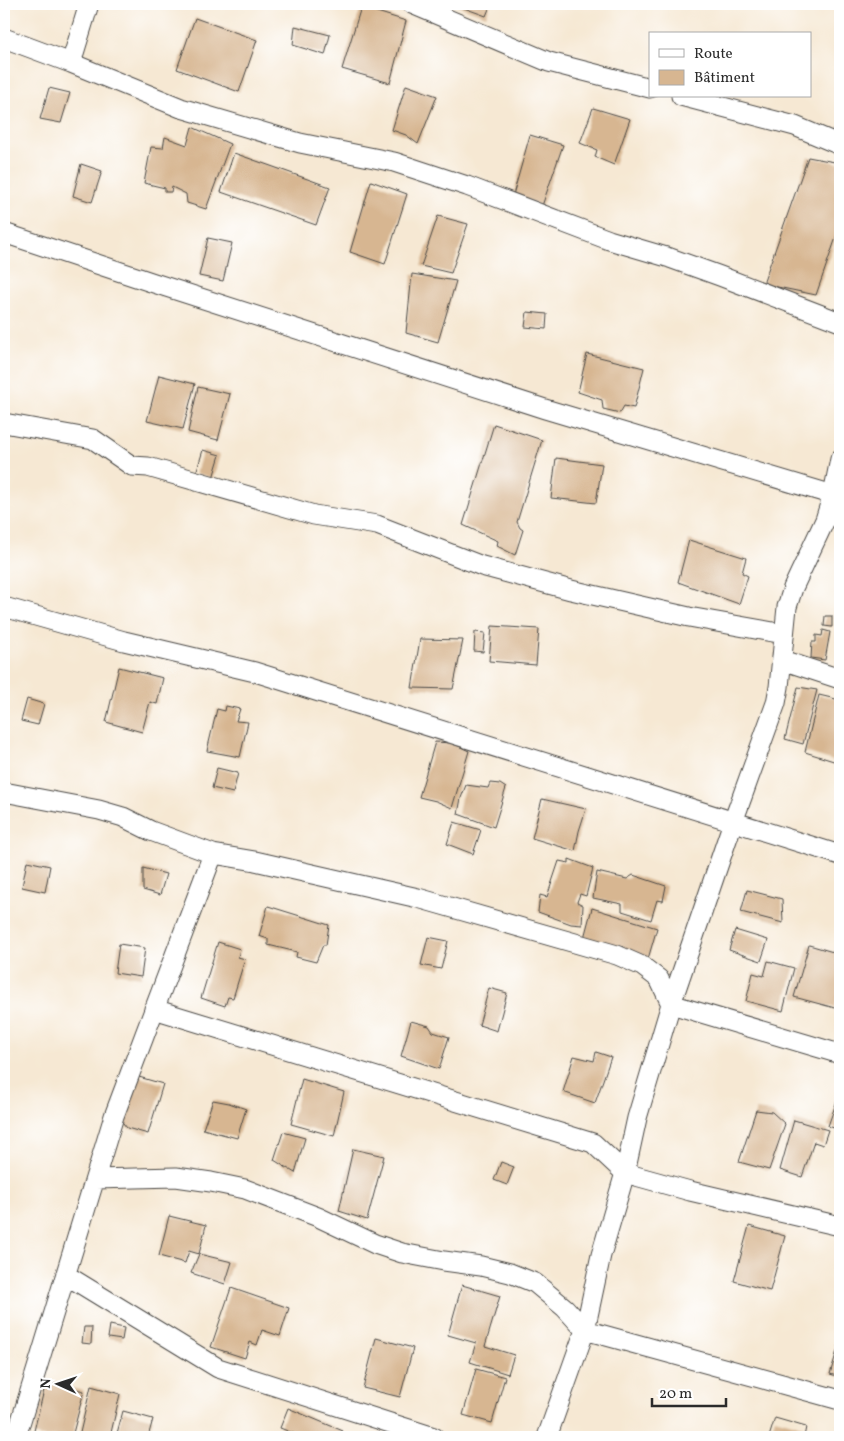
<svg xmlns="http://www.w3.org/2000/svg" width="844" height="1441" viewBox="0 0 844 1441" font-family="Vollkorn,serif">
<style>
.building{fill:#d7b691}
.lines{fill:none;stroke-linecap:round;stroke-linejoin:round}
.street-casing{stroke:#494744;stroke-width:21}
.street{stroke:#fff;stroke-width:19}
</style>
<rect width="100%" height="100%" fill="#fff"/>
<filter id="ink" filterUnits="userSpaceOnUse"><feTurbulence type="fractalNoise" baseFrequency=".02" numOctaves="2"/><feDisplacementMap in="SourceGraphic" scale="10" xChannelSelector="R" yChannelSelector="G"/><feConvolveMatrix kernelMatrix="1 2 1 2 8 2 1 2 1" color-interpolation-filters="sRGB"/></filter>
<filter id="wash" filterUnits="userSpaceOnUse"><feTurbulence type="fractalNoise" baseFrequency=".0096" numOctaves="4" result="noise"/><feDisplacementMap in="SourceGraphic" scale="20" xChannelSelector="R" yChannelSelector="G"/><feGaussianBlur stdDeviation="1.12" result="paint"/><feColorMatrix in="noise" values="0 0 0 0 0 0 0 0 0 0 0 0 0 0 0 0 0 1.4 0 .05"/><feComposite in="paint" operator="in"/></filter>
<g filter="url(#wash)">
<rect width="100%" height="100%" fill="#f6e8d3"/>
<g id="blocks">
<path class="building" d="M453 4H491L486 16Z
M361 7 406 21 390 83 342 69Z
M195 18 257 40 239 92 177 69Z
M295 26 330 35 325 55 293 45Z
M406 85 437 96 418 144 406 135 392 130Z
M49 88 70 93 61 123 40 119Z
M593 108 630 119 614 165 595 157 597 150 580 143Z
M192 127 230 144 206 209 187 203 186 194 172 187 171 192H165V188L144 183 151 147 163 148 165 137 187 145Z
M530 135 563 145 542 206 513 195Z
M234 153 330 187 316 225 221 192Z
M808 157 840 163V226L816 295 763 284Z
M81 164 102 171 92 202 73 196Z
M371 181 407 194 385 264 350 252Z
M438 216 468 224 451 273 421 266Z
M208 238 232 243 223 281 199 276Z
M412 274 456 281 438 342 406 333Z
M527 312 547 314 546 329 525 327Z
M587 354 644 368 634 408 624 406 620 413 603 409 602 400 578 392Z
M159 375 195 384 183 429 147 421Z
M198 387 230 394 218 440 188 432Z
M494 424 542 440 517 522 520 528 523 530 515 555 497 546 498 541 463 525Z
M203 450 220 455 213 478 196 473Z
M556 458 602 464 596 503 551 498Z
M689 540 746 558 742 573 748 576 739 604 678 582Z
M825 616H832V627L824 626Z
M492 626 539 629 536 665 489 661Z
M823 630 830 632 825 660 811 658 812 642H816V635L822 636Z
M475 632 485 633 483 652 474 651Z
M420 639 463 640 453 689 412 688Z
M119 667 163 678 157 704 150 702 142 732 106 722Z
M798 687 817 690 803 744 785 739Z
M819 695 840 700V763L805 752Z
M27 699 44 704 38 725 21 721Z
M226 706 240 709 236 721 248 722 240 757 207 751 217 709 225 711Z
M435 742 452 743 469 751 452 808 436 801 419 797Z
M217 768 238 773 233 793 212 788Z
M490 783 500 784 506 788 494 827 458 814 461 798 466 785 488 788Z
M542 799 586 809 579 831 575 851 532 838Z
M454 822 481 830 473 854 447 844Z
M569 859 593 868 586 896 580 894 577 902 583 905 582 925 571 924 538 912 540 895 547 897 559 861 569 863Z
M27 861 50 866 45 892 22 887Z
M143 868 166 874 160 895 143 890Z
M597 872 627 879 633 875 666 886 663 901 657 900 651 920 622 911V904L593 898Z
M747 890 782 899 783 923 741 912Z
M268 906 329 925 326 945H323L316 962 296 957 297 952 268 945V939L259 936Z
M592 908 657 928 648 959 584 938Z
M735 930 768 940 761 961 729 950Z
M428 937 448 941 441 969 421 965Z
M218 942 240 949 238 957 245 959 233 998 228 997 225 1006 201 998Z
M119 944 145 948 141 977 115 973Z
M809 945 840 954V986L835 1008 794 997Z
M768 961 794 968 783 1011 746 1001 753 973 764 976Z
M489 988 507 993 497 1031 479 1025Z
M411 1021 429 1026 433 1032 449 1037 439 1069 401 1056Z
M596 1052 611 1057 595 1103 563 1092 574 1056 594 1061Z
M132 1075 163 1084 148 1134 127 1128 119 1118Z
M302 1079 344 1092 334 1136 291 1124Z
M840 1092V1130L828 1126Z
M213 1100 229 1103 246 1109 237 1138 203 1129Z
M756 1110 772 1112 785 1124 769 1170 739 1162Z
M794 1120 828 1130 823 1145 814 1142 802 1177 780 1170Z
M283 1132 305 1138 295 1173 274 1160Z
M353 1149 384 1156 367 1220 339 1211Z
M501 1162 514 1167 507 1185 494 1180Z
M169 1216 206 1225 199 1254 189 1251 185 1263 159 1256Z
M749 1226 785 1236 770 1291 734 1281Z
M199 1254 232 1262 225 1284 191 1273Z
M462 1285 500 1296 485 1346 514 1355 508 1374 470 1362 476 1343 448 1335Z
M231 1288 289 1308 280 1336 262 1330 257 1345 250 1342 245 1358 211 1347Z
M110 1325 124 1328 122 1340 108 1338Z
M84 1327H92L91 1344 82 1343Z
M376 1338 413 1348 400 1397 363 1388Z
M840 1341V1377L830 1374Z
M476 1369 505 1377 492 1423 463 1415Z
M46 1382 84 1391 72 1437H40L33 1435Z
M91 1386 120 1394 110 1437H79Z
M288 1408 343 1431 340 1437H303L280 1428Z
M123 1411 153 1419 148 1437H116Z
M775 1418 806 1427 804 1437H769Z"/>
</g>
</g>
<g filter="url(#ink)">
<use href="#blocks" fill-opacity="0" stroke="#494744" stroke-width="1"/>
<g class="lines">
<g class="street-casing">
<path id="street" d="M412 4 549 62 650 88
M4 38 71 63 181 108 300 143 394 162 467 186 609 240 670 258 720 276 840 322
M71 63 89 4
M681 96 795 126 840 145
M4 233 154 283 545 409 840 497
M4 423 93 439 132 466 148 467 314 515 377 525 482 566 571 590 689 617 784 634
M4 607 124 641 255 672 840 855
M782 660 840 679
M4 792 99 810 123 817 151 831 213 854
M154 1009 593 1143 625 1173 690 1191 840 1226
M95 1179 176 1177 211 1182 245 1189 318 1217 375 1244 402 1253 444 1261 481 1266 510 1273 535 1283 565 1308 585 1330 840 1400
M66 1275 218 1368 434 1437
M16 1437 114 1116 213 854 255 861 418 898 617 955 642 966 659 979 671 1004 840 1054
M547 1437 585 1330 601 1255 625 1173 637 1118 671 1004 733 822 776 703 779 687 787 607 793 588 825 520 833 494 840 459"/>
</g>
<use href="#street" class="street"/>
</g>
</g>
<rect width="844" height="1441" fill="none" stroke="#fff" stroke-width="20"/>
<rect x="649" y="32" width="162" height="65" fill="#ffffff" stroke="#aaaaaa"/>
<rect x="659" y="49" width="25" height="8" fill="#ffffff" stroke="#aaaaaa"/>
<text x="694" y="58" font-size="15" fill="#2b2b2b">Route</text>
<rect x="659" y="70" width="25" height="15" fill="#d7b691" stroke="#aaaaaa"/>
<text x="694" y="82" font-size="15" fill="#2b2b2b">Bâtiment</text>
<g transform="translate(58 1384) rotate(273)" stroke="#ffffff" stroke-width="4" paint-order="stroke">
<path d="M0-4L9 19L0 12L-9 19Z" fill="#2b2b2b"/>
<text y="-8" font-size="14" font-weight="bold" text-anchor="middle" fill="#2b2b2b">N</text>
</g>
<path d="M652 1398v8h74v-8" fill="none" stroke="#2b2b2b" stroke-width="2.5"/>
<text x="659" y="1398" font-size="15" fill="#2b2b2b" stroke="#ffffff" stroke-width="4" paint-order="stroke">20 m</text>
</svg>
